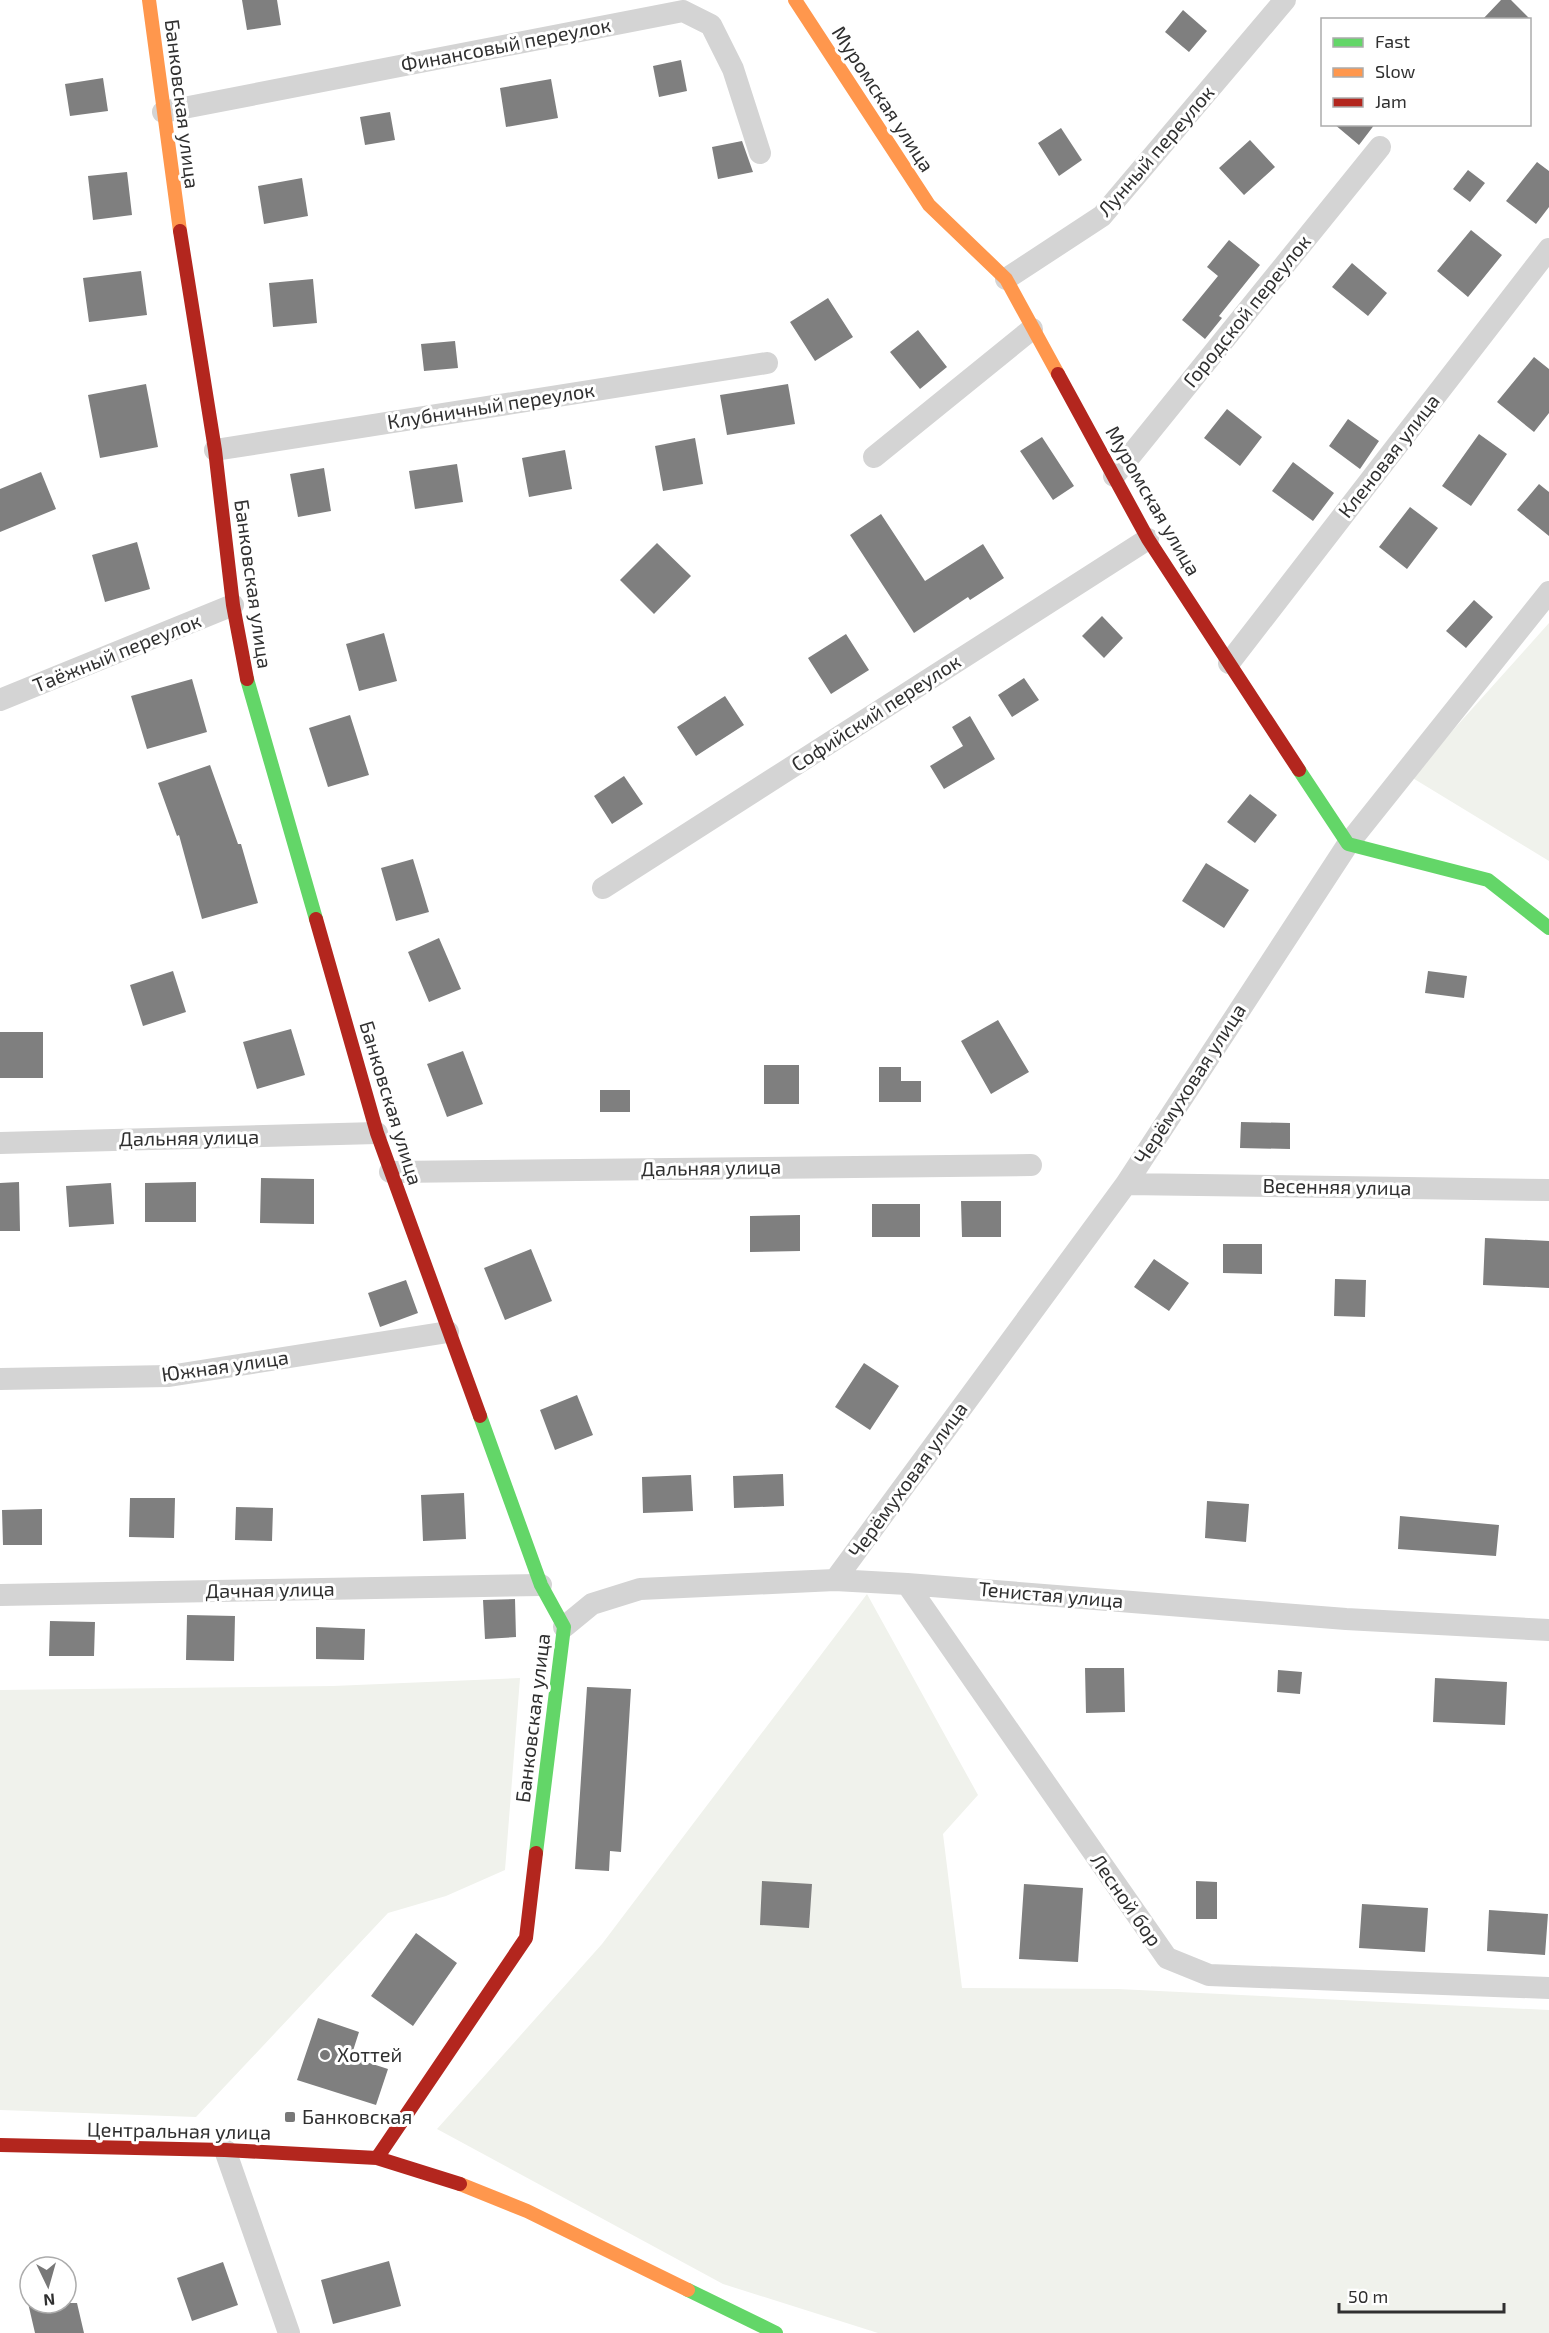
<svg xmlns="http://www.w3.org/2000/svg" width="1549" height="2333" viewBox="0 0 1549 2333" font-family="'Exo 2',sans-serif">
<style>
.green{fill:#f0f2ec}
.building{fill:#7f7f7f}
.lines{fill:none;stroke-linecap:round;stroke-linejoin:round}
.street{stroke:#d4d4d4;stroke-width:22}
.fast{stroke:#63d668;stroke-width:14}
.slow{stroke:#ff974d;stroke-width:14}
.jam{stroke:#b3261e;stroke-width:14}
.poi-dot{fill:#787878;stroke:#fff;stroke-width:2}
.labels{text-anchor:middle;stroke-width:6;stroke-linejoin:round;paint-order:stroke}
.street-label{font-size:20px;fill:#303030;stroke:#fff}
.poi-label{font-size:20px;fill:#303030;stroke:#fff;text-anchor:start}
</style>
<rect width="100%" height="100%" fill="#fff"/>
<path class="green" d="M1549 623V861L1411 777Z
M867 1594 978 1795 943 1834 962 1988 1118 1989 1549 2010V2333H878L723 2284 437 2129 602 1944Z
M520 1678 505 1870 446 1896 388 1913 196 2117 0 2110V1690L333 1686Z"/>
<path class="building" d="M242 0H277L281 25 247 30Z
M1501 0H1511L1531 20H1482Z
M1183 10 1207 31 1189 52 1165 32Z
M681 60 687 91 659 97 653 66Z
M103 78 108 111 70 116 65 84Z
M551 79 558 118 506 127 500 88Z
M390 112 395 140 365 145 360 117Z
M1334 124H1375L1359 145Z
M1061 128 1082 160 1059 176 1038 143Z
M1250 140 1275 167 1244 195 1219 168Z
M742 141 753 172 718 179 712 147Z
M1537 162 1549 171V207L1536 224 1506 201Z
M1468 170 1485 183 1470 202 1453 189Z
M127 172 132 215 93 220 88 176Z
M302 178 308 216 264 224 258 186Z
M1471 230 1502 255 1468 297 1437 271Z
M1229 240 1260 265 1219 316 1222 318 1205 339 1182 320 1218 276 1207 267Z
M1352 263 1387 293 1368 316 1332 287Z
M141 271 147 315 89 322 83 278Z
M313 279 317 323 273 327 269 283Z
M828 298 853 337 815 361 790 322Z
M918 330 947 367 920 389 890 352Z
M455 341 458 368 424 371 421 344Z
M1534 357 1549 369V413L1534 432 1497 402Z
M146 384 158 447 100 458 88 395Z
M788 384 795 424 727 435 720 395Z
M1227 409 1262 437 1240 466 1204 438Z
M1348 419 1379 441 1360 469 1329 446Z
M1479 434 1507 454 1471 506 1442 486Z
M1042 437 1074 486 1053 500 1020 451Z
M695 438 703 484 663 491 655 446Z
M565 450 572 489 529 497 522 458Z
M1293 462 1334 493 1313 521 1272 491Z
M457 464 463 502 415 509 409 471Z
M324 468 331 511 298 517 290 474Z
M41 472 56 509 0 532V489Z
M1539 484 1549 492V536L1517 510Z
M1410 507 1438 528 1407 569 1379 547Z
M881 514 925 581 983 544 1004 578 970 600 968 597 914 633 850 535Z
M137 542 150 589 105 602 92 555Z
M657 543 691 576 654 614 620 580Z
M1474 600 1493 617 1466 648 1446 631Z
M1102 616 1123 638 1104 658 1082 636Z
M384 633 397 681 359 691 346 644Z
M846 634 869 670 831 694 808 658Z
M1024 678 1039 700 1012 717 998 695Z
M192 679 207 732 147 749 131 696Z
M725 696 744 725 696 756 677 727Z
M350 715 369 775 328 787 309 728Z
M970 716 995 759 944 789 930 766 963 746 952 727Z
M210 765 238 844H241L258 903 202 919 179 835 177 836 158 783Z
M624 776 643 804 612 824 594 796Z
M1250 794 1277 815 1255 843 1227 822Z
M413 859 429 912 396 921 381 868Z
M1206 863 1249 890 1224 928 1182 901Z
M439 938 461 989 429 1002 408 952Z
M173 971 186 1012 143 1026 130 985Z
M1428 971 1467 976 1464 998 1425 993Z
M998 1020 1029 1072 991 1094 961 1041Z
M291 1029 305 1075 257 1089 243 1042Z
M0 1032H43V1078H0Z
M463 1051 483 1104 447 1117 427 1064Z
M764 1065H799V1104H764Z
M879 1067H901V1081H921V1102H879Z
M600 1090H630V1112H600Z
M1241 1122 1290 1123V1149L1240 1148Z
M261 1178 314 1179V1224L260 1223Z
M19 1182 20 1231H0V1183Z
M196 1182V1222H145V1183Z
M111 1183 114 1224 69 1227 66 1186Z
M961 1201H1001V1237H962Z
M872 1204H920V1237H872Z
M800 1215V1251L750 1252V1216Z
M1485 1238 1549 1241V1288L1483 1285Z
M1223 1244H1262V1274L1223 1273Z
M531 1249 552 1301 505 1320 484 1268Z
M1154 1259 1189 1283 1169 1311 1134 1287Z
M1335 1279 1366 1280 1365 1317 1334 1316Z
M406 1280 418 1313 380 1327 368 1293Z
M864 1363 899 1386 870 1430 835 1407Z
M577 1395 593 1435 555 1450 540 1410Z
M783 1474 784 1506 734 1508 733 1476Z
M691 1475 693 1511 643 1513 642 1477Z
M464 1493 466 1539 423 1541 421 1495Z
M130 1498H175L174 1538 129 1537Z
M1207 1501 1249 1504 1246 1542 1205 1538Z
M236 1507 273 1508 272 1541 235 1540Z
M42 1509V1545H3L2 1510Z
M1400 1516 1499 1525 1496 1556 1398 1549Z
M515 1599 516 1637 485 1639 483 1600Z
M187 1615 235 1616 234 1661 186 1660Z
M50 1621 95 1622 94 1656H49Z
M316 1627 365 1629 364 1660 316 1659Z
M1085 1668H1124L1125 1712 1086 1713Z
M1278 1670 1302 1672 1300 1694 1277 1692Z
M1435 1678 1507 1682 1505 1725 1433 1722Z
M587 1687 631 1689 621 1852 610 1851 609 1871 575 1869Z
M762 1881 812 1884 809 1928 760 1925Z
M1196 1881 1217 1882V1919H1196Z
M1024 1884 1083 1888 1078 1962 1019 1959Z
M1362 1904 1428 1908 1425 1952 1359 1948Z
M1489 1910 1548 1914 1545 1955 1487 1951Z
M416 1933 457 1963 413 2026 371 1996Z
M318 2018 359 2032 351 2057 388 2069 376 2105 297 2080Z
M389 2261 401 2306 333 2324 321 2280Z
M223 2262 238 2305 192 2321 177 2278Z
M28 2303H77L84 2333H35Z"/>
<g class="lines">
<path class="street" d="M163 112 683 11 711 25 733 69 760 153
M1006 279 1102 216 1285 0
M215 450 767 363
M874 457 1032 329
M1114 476 1380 147
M1229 663 1549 249
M0 700 233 605
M603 888 1148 539
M0 1143 377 1133
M390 1172 1031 1165
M1126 1184 1549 1190
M0 1379 169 1376 448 1332
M835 1580 1126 1184 1348 844 1549 592
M907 1584 1167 1958 1209 1975 1549 1988
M0 1595 541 1585
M564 1627 592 1604 640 1589 835 1580 907 1584 1346 1619 1549 1630
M225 2150 289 2333"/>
<path class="fast" d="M247 679 316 919
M1299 770 1348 844 1488 880 1549 928
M480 1416 541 1585 564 1627 536 1853
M688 2290 776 2333"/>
<path class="slow" d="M149 0 180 231
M795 0 929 205 1006 279 1058 374
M460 2184 527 2211 688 2290"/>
<path class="jam" d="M180 231 215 450 233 605 247 679
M1058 374 1148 539 1299 770
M316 919 377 1133 480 1416
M0 2145 225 2150 377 2158 460 2184
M377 2158 526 1938 536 1853"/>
</g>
<g class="poi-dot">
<circle cx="325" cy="2055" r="6"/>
<rect x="284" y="2111" width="12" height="12" rx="3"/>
</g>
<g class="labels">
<g class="street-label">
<text transform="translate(506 45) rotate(-11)" y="7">Финансовый переулок</text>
<text transform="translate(883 99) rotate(57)" y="7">Муромская улица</text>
<text transform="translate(182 104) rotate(83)" y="7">Банковская улица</text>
<text transform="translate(1156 151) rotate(-49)" y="7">Лунный переулок</text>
<text transform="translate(1247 311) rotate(-51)" y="7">Городской переулок</text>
<text transform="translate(491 406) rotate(-9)" y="7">Клубничный переулок</text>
<text transform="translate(1389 456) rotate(-52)" y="7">Кленовая улица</text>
<text transform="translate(1153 501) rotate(60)" y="7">Муромская улица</text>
<text transform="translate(253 584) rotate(82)" y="7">Банковская улица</text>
<text transform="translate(117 653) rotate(-22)" y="7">Таёжный переулок</text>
<text transform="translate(876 713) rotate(-33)" y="7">Софийский переулок</text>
<text transform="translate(1190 1084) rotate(-57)" y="7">Черёмуховая улица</text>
<text transform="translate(391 1103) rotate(73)" y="7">Банковская улица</text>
<text transform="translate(189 1138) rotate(-1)" y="7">Дальняя улица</text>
<text transform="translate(711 1168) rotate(-1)" y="7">Дальняя улица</text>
<text transform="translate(1337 1187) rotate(1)" y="7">Весенняя улица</text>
<text transform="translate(225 1366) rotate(-8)" y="7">Южная улица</text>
<text transform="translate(908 1480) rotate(-54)" y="7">Черёмуховая улица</text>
<text transform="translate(270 1590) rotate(-1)" y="7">Дачная улица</text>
<text transform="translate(1051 1595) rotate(5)" y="7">Тенистая улица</text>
<text transform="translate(533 1718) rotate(-83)" y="7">Банковская улица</text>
<text transform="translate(1126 1900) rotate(55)" y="7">Лесной бор</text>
<text transform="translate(179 2131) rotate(1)" y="7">Центральная улица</text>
</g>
<g class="poi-label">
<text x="337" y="2062">Хоттей</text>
<text x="302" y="2124">Банковская</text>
</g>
</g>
<rect x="1321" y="18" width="210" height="108" fill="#ffffff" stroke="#acacac" stroke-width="1.5"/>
<rect x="1333" y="38" width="30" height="9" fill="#63d668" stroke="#acacac" stroke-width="1.5"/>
<text x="1375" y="48" font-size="18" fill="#303030">Fast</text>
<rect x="1333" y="68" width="30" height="9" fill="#ff974d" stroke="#acacac" stroke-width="1.5"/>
<text x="1375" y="78" font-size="18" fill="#303030">Slow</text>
<rect x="1333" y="98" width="30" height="9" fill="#b3261e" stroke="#acacac" stroke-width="1.5"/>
<text x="1375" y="108" font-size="18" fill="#303030">Jam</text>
<g transform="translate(48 2285) rotate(175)"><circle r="28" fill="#ffffff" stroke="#acacac" stroke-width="1.5"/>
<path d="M0-4.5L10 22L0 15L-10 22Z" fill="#787878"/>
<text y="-9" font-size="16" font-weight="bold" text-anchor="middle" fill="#303030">N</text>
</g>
<path d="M1339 2303v9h165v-9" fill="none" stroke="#303030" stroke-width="3"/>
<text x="1348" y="2303" font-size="18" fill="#303030" stroke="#ffffff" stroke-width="4.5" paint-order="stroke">50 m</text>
</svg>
